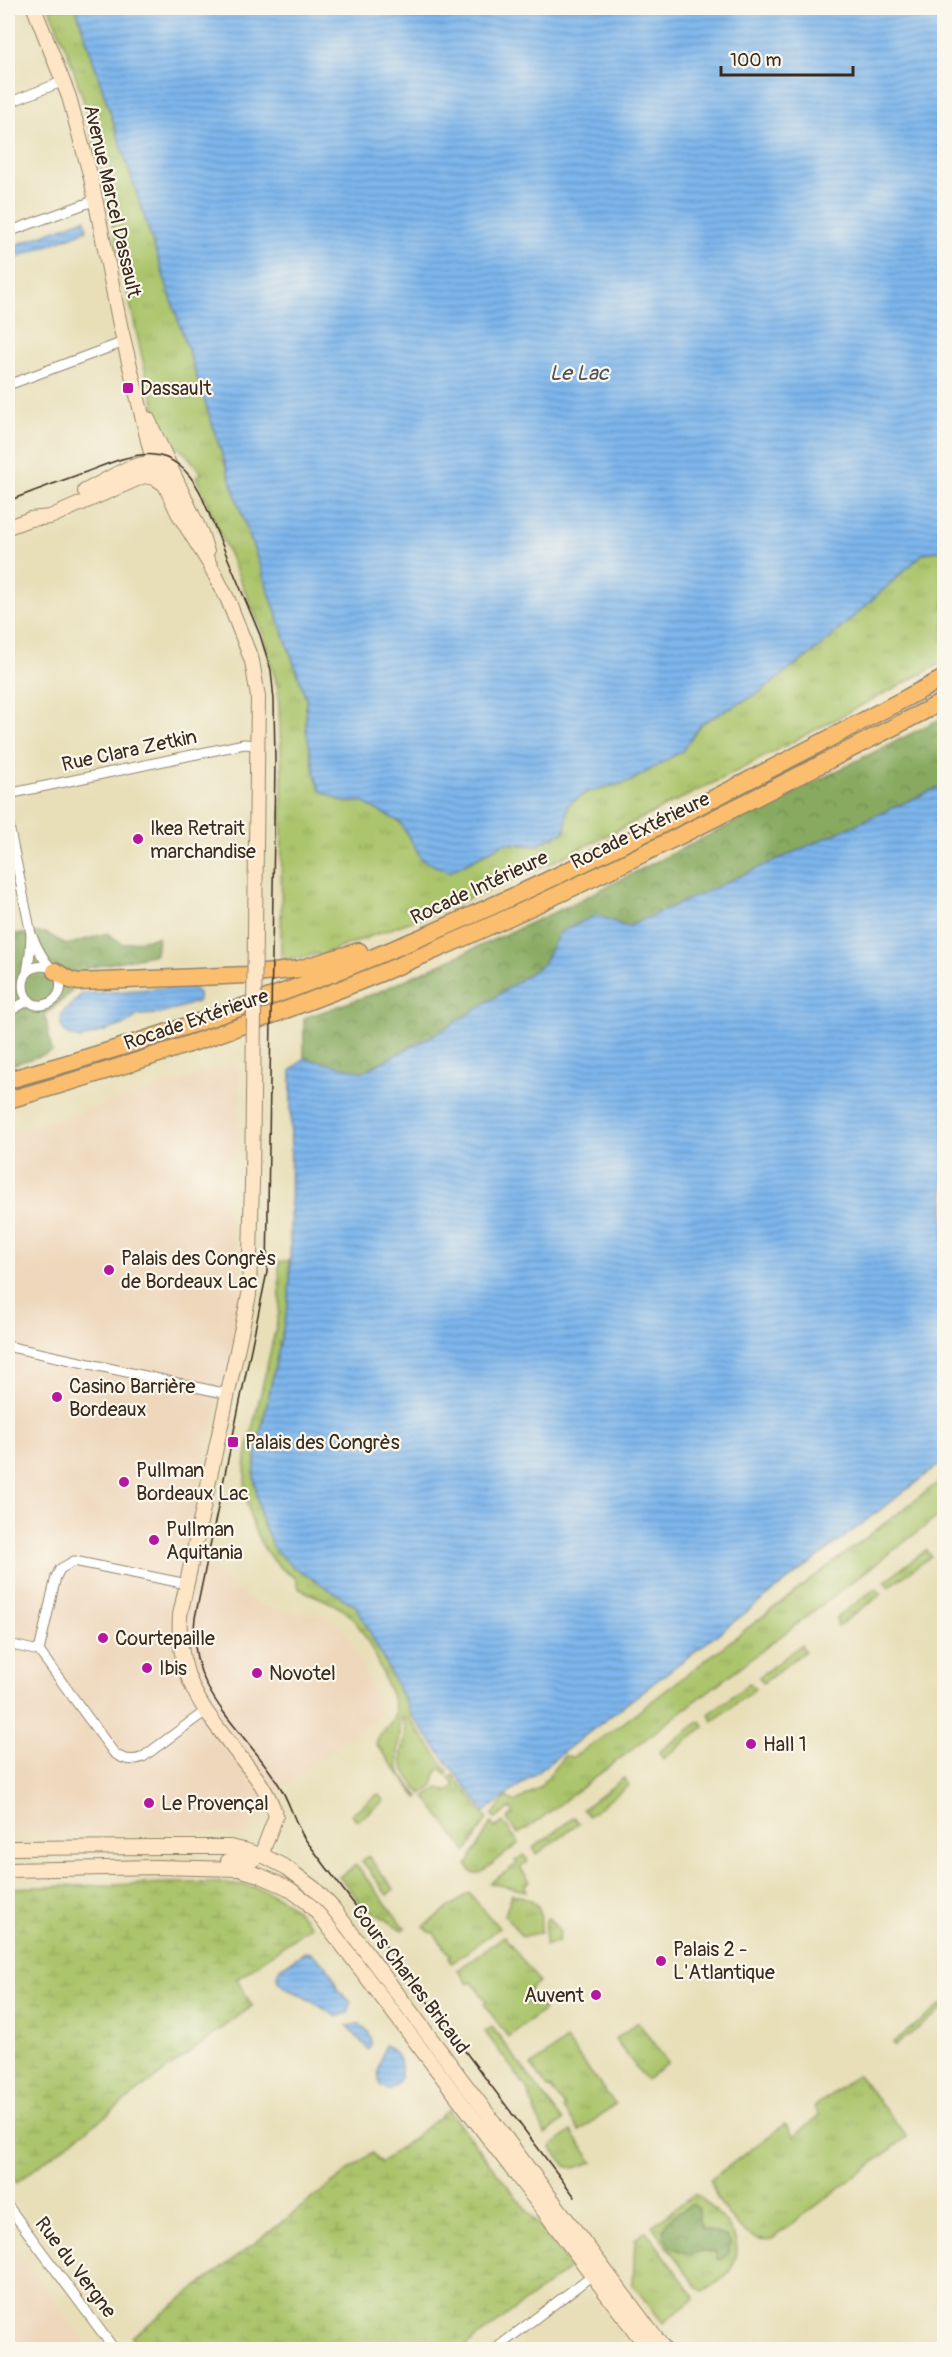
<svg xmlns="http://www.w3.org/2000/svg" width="952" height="2357" viewBox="0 0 952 2357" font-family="Pangolin,sans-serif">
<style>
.built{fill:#eed7bb}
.grass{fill:url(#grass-tufts);stroke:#737845;stroke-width:1.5}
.forest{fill:url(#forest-crowns);stroke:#626a3f;stroke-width:1.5}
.wetland{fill:url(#wetland-marsh);stroke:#737845;stroke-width:1.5}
.water{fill:url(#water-rules);stroke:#5c7086;stroke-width:1.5}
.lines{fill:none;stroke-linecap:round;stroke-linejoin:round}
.street-casing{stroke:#92846c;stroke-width:11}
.secondary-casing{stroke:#92846c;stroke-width:16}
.highway-casing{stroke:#92846c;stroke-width:19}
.street{stroke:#fff;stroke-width:9}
.secondary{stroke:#fde5c5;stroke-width:14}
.highway{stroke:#fbbe6e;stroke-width:16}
.tram{stroke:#3b2a1e;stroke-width:1.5}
.secondary-bridge-casing{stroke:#92846c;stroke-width:16;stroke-linecap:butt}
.secondary-bridge{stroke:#fde5c5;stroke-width:14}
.poi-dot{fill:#b5179e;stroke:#fbf7ec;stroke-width:2}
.labels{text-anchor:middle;stroke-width:4.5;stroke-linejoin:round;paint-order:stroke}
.street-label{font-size:20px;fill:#3b2a1e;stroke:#fbf7ec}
.poi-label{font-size:20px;fill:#3b2a1e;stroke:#fbf7ec;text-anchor:start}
.water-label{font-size:21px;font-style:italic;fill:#4f545c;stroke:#fbf7ec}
</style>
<defs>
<pattern id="grass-tufts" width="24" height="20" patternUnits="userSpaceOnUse" patternTransform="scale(1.5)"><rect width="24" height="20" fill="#abc56c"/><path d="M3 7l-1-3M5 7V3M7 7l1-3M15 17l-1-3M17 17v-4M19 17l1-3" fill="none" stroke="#94a95d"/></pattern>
<pattern id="forest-crowns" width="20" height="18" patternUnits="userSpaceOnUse" patternTransform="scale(1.5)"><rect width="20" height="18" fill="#88aa60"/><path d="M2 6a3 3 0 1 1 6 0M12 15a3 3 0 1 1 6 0" fill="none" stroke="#708b4f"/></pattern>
<pattern id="wetland-marsh" width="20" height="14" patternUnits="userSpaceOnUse" patternTransform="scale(1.5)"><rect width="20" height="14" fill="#abc56c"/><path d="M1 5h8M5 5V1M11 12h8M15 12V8" fill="none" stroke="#94a95d"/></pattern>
<pattern id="water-rules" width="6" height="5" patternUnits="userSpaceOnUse" patternTransform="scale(1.5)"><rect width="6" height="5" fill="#7db6ed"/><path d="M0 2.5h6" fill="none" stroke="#6894bf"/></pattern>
</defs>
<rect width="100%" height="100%" fill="#fbf7ec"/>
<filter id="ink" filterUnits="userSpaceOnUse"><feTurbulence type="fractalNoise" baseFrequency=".0167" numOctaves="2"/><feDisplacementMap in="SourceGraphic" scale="12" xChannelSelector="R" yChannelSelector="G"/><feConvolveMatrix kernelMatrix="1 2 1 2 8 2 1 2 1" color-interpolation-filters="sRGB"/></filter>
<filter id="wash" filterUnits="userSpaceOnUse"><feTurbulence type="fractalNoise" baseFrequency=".008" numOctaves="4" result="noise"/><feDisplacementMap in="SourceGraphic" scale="24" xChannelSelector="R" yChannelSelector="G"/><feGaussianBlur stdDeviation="1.35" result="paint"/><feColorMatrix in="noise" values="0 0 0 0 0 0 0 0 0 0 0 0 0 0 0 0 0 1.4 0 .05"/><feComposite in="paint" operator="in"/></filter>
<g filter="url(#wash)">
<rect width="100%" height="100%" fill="#e8dfb9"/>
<path class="built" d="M228 1065 237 1067 240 1078 239 1145 234 1155 224 1167 219 1180 245 1285 230 1364 217 1405 183 1563 216 1570 231 1588 261 1606 281 1611 321 1615 334 1621 348 1635 382 1712 377 1717 260 1805 250 1831 244 1835 211 1832 8 1834V1136Z
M8 2239 67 2318 91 2349H8Z"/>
<path class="grass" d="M49 8H76L239 506 306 698V729L343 802H362L400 822 422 860 449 872 505 843 533 846 552 837 555 838 556 834 565 830 567 805 587 792 631 781 682 751 702 723 757 694 820 647 924 553 944 550V662L741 769 551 863 441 910 323 954 281 960 282 770 278 689 263 633 196 477 202 473 185 453 167 439 160 426 145 370 87 111 69 56Z
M289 1260 290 1281 288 1306 257 1450 254 1476 261 1520 275 1550 357 1607 412 1716 410 1719 448 1771 447 1775 441 1768 436 1772 433 1786 422 1794C416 1786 407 1776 403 1766 397 1750 412 1737 402 1719L399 1721C403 1738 394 1755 399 1769 403 1779 413 1788 419 1797L418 1798 376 1744C380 1725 399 1729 394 1702 382 1676 368 1629 345 1611 331 1601 314 1596 298 1588L296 1578C255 1556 241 1504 246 1459 248 1439 255 1420 259 1401 266 1371 273 1341 279 1312L280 1301 279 1262Z
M944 1478V1512L531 1826 518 1834 507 1819 514 1814 510 1809 495 1819 492 1816 506 1797 515 1802 539 1788 564 1756 573 1757 622 1724Z
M926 1550 931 1556 889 1587 885 1581Z
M876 1588 881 1594 838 1626 836 1618Z
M801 1645 805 1651 763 1683 759 1677Z
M750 1683 755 1689 713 1721 709 1714Z
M700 1721 704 1727 663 1759 659 1752Z
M453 1775 487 1818 467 1852 425 1797 439 1788 448 1792 455 1786 449 1778Z
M624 1778 629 1785 588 1816 583 1809Z
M378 1794 384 1801 357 1821 351 1814Z
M574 1817 579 1823 537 1854 533 1848Z
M503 1822 519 1843 480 1873H472L467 1865 491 1823 495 1828Z
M524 1855 528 1861 520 1868 530 1881 525 1885 526 1891 490 1883 517 1864 515 1861Z
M368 1856 394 1889 387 1895 362 1861Z
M356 1865 405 1928 402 1930 363 1905 339 1877Z
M469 1893 499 1928 452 1963 449 1958 451 1956 433 1932 430 1933 424 1926Z
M512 1894C539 1901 541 1903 541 1932L522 1937 505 1915Z
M549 1918 560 1932 558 1941 545 1946 546 1919Z
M504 1936 539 1982 529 1990 544 2010 508 2037 484 2004 487 2002 472 1982 468 1984 458 1970Z
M944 2003V2008L895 2046 892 2043Z
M638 2022 668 2063 646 2080 615 2040Z
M492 2027 563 2121 545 2134 526 2087 485 2032Z
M566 2040 615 2104 580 2131 563 2109 565 2107 550 2087 548 2088 531 2066Z
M858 2075 907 2137 772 2239C748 2244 728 2217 717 2198 714 2192 713 2186 710 2180L785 2124 794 2136 819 2116 814 2107Z
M571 2131 593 2162 574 2168 566 2166 551 2147Z
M694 2194C703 2198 710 2206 716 2212 749 2243 741 2272 703 2291L697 2287 652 2226Z
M646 2231 694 2296V2299L663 2323 633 2285 635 2239Z"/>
<path class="forest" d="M944 717V785L627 927 597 915 560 932 543 964 497 996 438 1033 362 1072 304 1058V1018L376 993 568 906Z
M46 933 67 945 107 933 123 944 158 937 156 954 88 968 67 996 45 1015 52 1052 8 1066V946L13 934Z
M692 2204 699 2209V2223L703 2229 725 2236 730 2242 729 2253 722 2260 718 2259 715 2252 702 2251 689 2255 671 2247 664 2237 663 2230 668 2220Z"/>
<path class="wetland" d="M176 1883C234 1883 270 1877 311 1926L237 1979 252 2006 16 2183 8 2172V1888Z
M448 2110 571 2267 462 2349 141 2350 132 2337 372 2153 381 2163Z"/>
<path class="water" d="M76 8H944V550L924 553 820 647 757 694 702 723 682 751 631 781 587 792 568 805 565 830 562 834H556L555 838 549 837 548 841H542L540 845 505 843 449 872 422 860 400 822 362 802H343L320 790 315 775 306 729V698L239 506Z
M85 219 87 230 8 261V248Z
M944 785V1461L485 1812 412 1716 357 1607 292 1566 275 1550 261 1520 254 1476 257 1450 288 1306 290 1281 291 1071 304 1058 363 1072 438 1033 497 996 543 964 560 932 597 915 627 927Z
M188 986C196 988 201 993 197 1002L160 1014 138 1015 126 1024 80 1039 68 1035 61 1026 62 1013 82 994Z
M305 1952 311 1953 326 1965 335 1980 337 1989 351 2002 348 2013 337 2017 302 1995 287 1989 278 1981 277 1975 280 1968Z
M357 2024C368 2028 376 2039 369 2050L347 2026Z
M385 2045C403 2054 409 2081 388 2090L380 2085C376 2067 381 2062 385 2045Z"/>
</g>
<g filter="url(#ink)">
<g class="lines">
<g class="street-casing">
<path id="street" d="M8 103 64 81
M8 232 96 200
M8 385 124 342
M8 794 244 744 257 745
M8 821 31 934 30 953 27 973
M31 934C36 945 41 957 50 967 53 970 57 973 59 977 61 981 61 986 60 991 58 997 53 1002 47 1004 16 1014 13 956 51 968
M8 1012 29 1000
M11 1347 228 1394
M8 1644 39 1651 56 1577 60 1569 74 1561 187 1584
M39 1651 114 1753C123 1760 132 1762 143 1757L207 1710
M8 2206 115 2350
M494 2350 595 2273"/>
</g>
<g class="secondary-casing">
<path id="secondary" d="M34 8 69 97 91 178 120 325 152 457 178 513 209 563 228 600 252 661 258 697 256 846
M148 419 201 533 207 552
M85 491C106 481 130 462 154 463
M8 527 30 519 50 517 144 476 155 478 164 484
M8 1848 160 1847H230L244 1850 266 1857 287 1868 315 1889 333 1908 665 2350
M228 1861H251L261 1855 276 1816C268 1790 254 1774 237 1753 202 1708 176 1676 180 1615L249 1295 252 1181
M8 1870 156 1867 239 1869 259 1875 288 1888 307 1902 321 1917 649 2350"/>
</g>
<g class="highway-casing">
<path id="highway" d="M55 971 70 980 79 982 247 975 299 969 359 951
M8 1080C151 1041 292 993 429 934 605 858 775 767 944 678
M8 1100C149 1060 288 1013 424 955 601 879 773 789 944 701"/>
</g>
<use href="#street" class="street"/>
<use href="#secondary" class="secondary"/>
<use href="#highway" class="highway"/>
<path class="tram" d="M8 501C34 491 60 481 86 472 133 454 171 437 200 492L260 635 271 670 274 700 275 763 267 1272 195 1618C186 1692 244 1728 279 1785 290 1802 294 1822 305 1839L575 2197"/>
<g class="secondary-bridge-casing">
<path id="secondary-bridge" d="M252 1181 256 846"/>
</g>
<use href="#secondary-bridge" class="secondary-bridge"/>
</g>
</g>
<g class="poi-dot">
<rect x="122" y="382" width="12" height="12" rx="3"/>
<circle cx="138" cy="839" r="6"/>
<circle cx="109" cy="1270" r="6"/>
<circle cx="57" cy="1397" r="6"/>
<rect x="227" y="1436" width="12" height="12" rx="3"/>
<circle cx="124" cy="1482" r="6"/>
<circle cx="154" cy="1540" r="6"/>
<circle cx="103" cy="1638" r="6"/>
<circle cx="147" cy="1668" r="6"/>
<circle cx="257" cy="1673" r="6"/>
<circle cx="751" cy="1744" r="6"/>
<circle cx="149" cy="1803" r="6"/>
<circle cx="661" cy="1961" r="6"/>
<circle cx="596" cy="1995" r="6"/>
</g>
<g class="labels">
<g class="street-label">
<text transform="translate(113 201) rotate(77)" y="7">Avenue Marcel Dassault</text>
<text transform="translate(129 750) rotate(-12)" y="7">Rue Clara Zetkin</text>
<text transform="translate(640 830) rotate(-26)" y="7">Rocade Extérieure</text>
<text transform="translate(479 887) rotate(-25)" y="7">Rocade Intérieure</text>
<text transform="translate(196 1019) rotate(-19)" y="7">Rocade Extérieure</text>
<text transform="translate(411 1979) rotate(53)" y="7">Cours Charles Bricaud</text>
<text transform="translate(76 2267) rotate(53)" y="7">Rue du Vergne</text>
</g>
<g class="poi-label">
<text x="140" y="395">Dassault</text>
<text x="150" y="835">Ikea Retrait<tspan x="150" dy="23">marchandise</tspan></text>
<text x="121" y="1265">Palais des Congrès<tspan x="121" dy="23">de Bordeaux Lac</tspan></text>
<text x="69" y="1393">Casino Barrière<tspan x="69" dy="23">Bordeaux</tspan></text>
<text x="245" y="1449">Palais des Congrès</text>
<text x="136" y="1477">Pullman<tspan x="136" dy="23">Bordeaux Lac</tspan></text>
<text x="166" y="1536">Pullman<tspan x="166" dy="23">Aquitania</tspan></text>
<text x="115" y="1645">Courtepaille</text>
<text x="159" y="1675">Ibis</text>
<text x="269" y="1680">Novotel</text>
<text x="763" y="1751">Hall 1</text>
<text x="161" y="1810">Le Provençal</text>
<text x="673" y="1956">Palais 2 -<tspan x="673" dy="23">L'Atlantique</tspan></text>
<text x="584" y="2002" text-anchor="end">Auvent</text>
</g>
<g class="water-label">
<text x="579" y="380">Le Lac</text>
</g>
</g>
<rect width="952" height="2357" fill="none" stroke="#fbf7ec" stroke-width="30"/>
<path d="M721 66v9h132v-9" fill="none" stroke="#3b2a1e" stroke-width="3"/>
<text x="730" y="66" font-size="18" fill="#3b2a1e" stroke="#fbf7ec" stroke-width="4.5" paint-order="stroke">100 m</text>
</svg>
